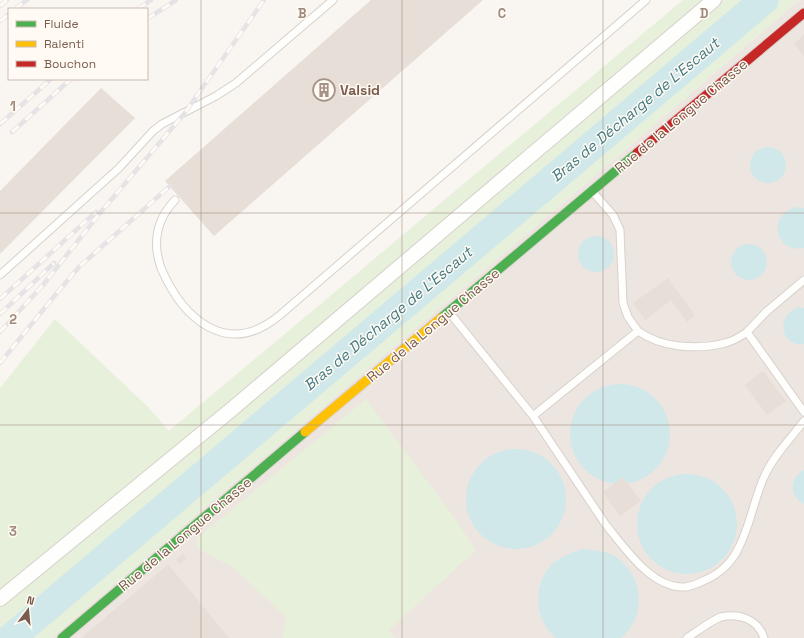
<svg xmlns="http://www.w3.org/2000/svg" width="804" height="638" viewBox="0 0 804 638" font-family="'Space Grotesk',sans-serif">
<style>
.industrial{fill:#ede5e0}
.green{fill:#e7f0db}
.water{fill:#d0e8ea}
.lines{fill:none;stroke-linecap:round;stroke-linejoin:round}
.river{stroke:#d0e8ea;stroke-width:29}
.building{fill:#e6ded7}
.lane-casing{stroke:#d7d1cb;stroke-width:9}
.street-casing{stroke:#d7d1cb;stroke-width:16}
.fast-casing{stroke:#d9d2cb;stroke-width:11}
.slow-casing{stroke:#d9d2cb;stroke-width:11}
.jam-casing{stroke:#d9d2cb;stroke-width:11}
.lane{stroke:#fefefd;stroke-width:7}
.street{stroke:#fefefd;stroke-width:14}
.fast{stroke:#4caf50;stroke-width:9}
.slow{stroke:#ffc107;stroke-width:9}
.jam{stroke:#c62828;stroke-width:9}
.rail-casing{stroke:#e6e3e7;stroke-width:4.5}
.rail{stroke:#fffaf3;stroke-width:3;stroke-dasharray:9;stroke-linecap:butt}
.grid{fill:none;stroke:#9f8a7d;stroke-width:1;stroke-opacity:0.55}
.labels{text-anchor:middle;stroke-width:3;stroke-linejoin:round;paint-order:stroke}
.poi-label{font-size:14px;font-weight:bold;fill:#7a5c4d;stroke:#fffaf3;text-anchor:start}
.street-label{font-size:14px;fill:#7a5c4d;stroke:#fffaf3}
.water-label{font-size:15px;font-style:italic;fill:#437c86;stroke:#fffaf3}
.grid-label{font-size:13px;text-anchor:middle;font-weight:bold;fill:#9f8a7d;stroke:#fffaf3;stroke-width:3;stroke-linejoin:round;paint-order:stroke}
</style>
<rect width="100%" height="100%" fill="#f9f5f0"/>
<path class="industrial" d="M799 0H804V638H51L597 174Z"/>
<path class="green" d="M683 0H799L597 174 51 638H0V388L55 319 148 407 169 431Z
M366 399 454 517 476 550 389 630 395 638H282L286 617 234 568 197 548V538Z"/>
<path class="water" d="M750 165a18 18 0 1 1 36 0a18 18 0 1 1-36 0Z
M796 207 804 208V248C776 254 766 215 796 207Z
M578 254a18 18 0 1 1 36 0a18 18 0 1 1-36 0Z
M731 262a18 18 0 1 1 36 0a18 18 0 1 1-36 0Z
M799 307 804 308V344C780 347 775 315 799 307Z
M570 434a50 50 0 1 1 100 0a50 50 0 1 1-100 0Z
M466 499a50 50 0 1 1 100 0a50 50 0 1 1-100 0Z
M804 470V504C789 496 789 478 804 470Z
M637 524a50 50 0 1 1 100 0a50 50 0 1 1-100 0Z
M583 549C594 550 607 551 616 557 644 577 647 616 621 638H556C533 620 532 580 555 562 564 555 573 552 583 549Z"/>
<g class="lines">
<path class="river" d="M11 638 764 0"/>
</g>
<path class="building" d="M371 0H483L214 236 165 181Z
M804 34V56L794 44Z
M101 88 135 118 0 254V191Z
M668 278 695 315 687 322 671 300 645 320 633 303Z
M763 371 786 401 767 415 745 385Z
M623 477 641 501 620 516 603 492Z
M183 554 187 558 179 564 176 559Z
M168 564 229 638H81L157 574Z"/>
<g class="lines">
<g class="lane-casing">
<path id="lane" d="M592 191 613 215 620 230 623 303 628 317 638 331
M175 200C156 220 152 242 161 268 183 319 227 359 280 315L646 0
M0 275 119 168 153 131 162 124 216 96 236 83 333 0
M449 312 533 416 606 525C625 548 652 589 685 587 692 586 699 583 705 580 720 574 733 561 739 547 751 524 754 498 765 475 774 455 791 438 804 421
M747 332 766 312 804 280
M533 416 638 331C661 348 698 350 725 343 734 341 740 337 747 332L804 412
M687 638C695 633 713 619 721 617 739 613 758 619 764 638"/>
</g>
<g class="street-casing">
<path id="street" d="M0 599 232 409 714 0"/>
</g>
<g class="fast-casing">
<path id="fast" d="M441 318 637 153
M62 638 305 432"/>
</g>
<g class="slow-casing">
<path id="slow" d="M305 432 441 318"/>
</g>
<g class="jam-casing">
<path id="jam" d="M637 153 804 13"/>
</g>
<use href="#lane" class="lane"/>
<use href="#street" class="street"/>
<use href="#fast" class="fast"/>
<use href="#slow" class="slow"/>
<use href="#jam" class="jam"/>
<g class="rail-casing">
<path id="rail" d="M0 6 7 0
M15 9 27 0
M138 9 151 0
M147 19 176 0
M0 21 9 14
M0 124 51 79
M12 132 71 79
M0 299 96 212
M0 314 54 263
M0 332 43 285 100 213 184 114 264 0
M0 363 56 294 79 267 170 186"/>
</g>
<use href="#rail" class="rail"/>
</g>
<path class="grid" d="M201 0V638M402 0V638M603 0V638M0 213H804M0 425H804"/>
<defs>
<g id="building-ring" transform="scale(1.15)"><circle r="9.5" fill="#fffaf3" stroke="#a69286" stroke-width="1.5"/><path d="M-4-6H4V6H1V3H-1V6H-4ZM-2.5-4.3h1.7v1.8h-1.7ZM.8-4.3h1.7v1.8H.8ZM-2.5-1h1.7V.8h-1.7ZM.8-1h1.7V.8H.8Z" fill="#a69286"/></g>
</defs>
<g fill-rule="evenodd">
<use href="#building-ring" x="324" y="90"/>
</g>
<g class="labels">
<g class="poi-label">
<text x="340" y="95">Valsid</text>
</g>
<g class="street-label">
<text transform="translate(681 116) rotate(-40)" y="5">Rue de la Longue Chasse</text>
<text transform="translate(433 325) rotate(-40)" y="5">Rue de la Longue Chasse</text>
<text transform="translate(185 534) rotate(-40)" y="5">Rue de la Longue Chasse</text>
</g>
<g class="water-label">
<text transform="translate(635 110) rotate(-40)" y="5">Bras de Décharge de L'Escaut</text>
<text transform="translate(388 319) rotate(-40)" y="5">Bras de Décharge de L'Escaut</text>
</g>
</g>
<g class="grid-label">
<text x="302" y="18">B</text>
<text x="502" y="18">C</text>
<text x="704" y="18">D</text>
<text x="13" y="111">1</text>
<text x="13" y="324">2</text>
<text x="13" y="536">3</text>
</g>
<rect x="8" y="8" width="140" height="72" fill="#fffaf3" stroke="#cabbb1"/>
<rect x="16" y="21" width="20" height="6" fill="#4caf50" stroke="#cabbb1"/>
<text x="44" y="28" font-size="12" fill="#7a5c4d">Fluide</text>
<rect x="16" y="41" width="20" height="6" fill="#ffc107" stroke="#cabbb1"/>
<text x="44" y="48" font-size="12" fill="#7a5c4d">Ralenti</text>
<rect x="16" y="61" width="20" height="6" fill="#c62828" stroke="#cabbb1"/>
<text x="44" y="68" font-size="12" fill="#7a5c4d">Bouchon</text>
<g transform="translate(28 610) rotate(16)" stroke="#fffaf3" stroke-width="3" paint-order="stroke">
<path d="M0-3L7 15L0 10L-7 15Z" fill="#7a5c4d"/>
<text y="-6" font-size="11" font-weight="bold" text-anchor="middle" fill="#7a5c4d">N</text>
</g>
</svg>
